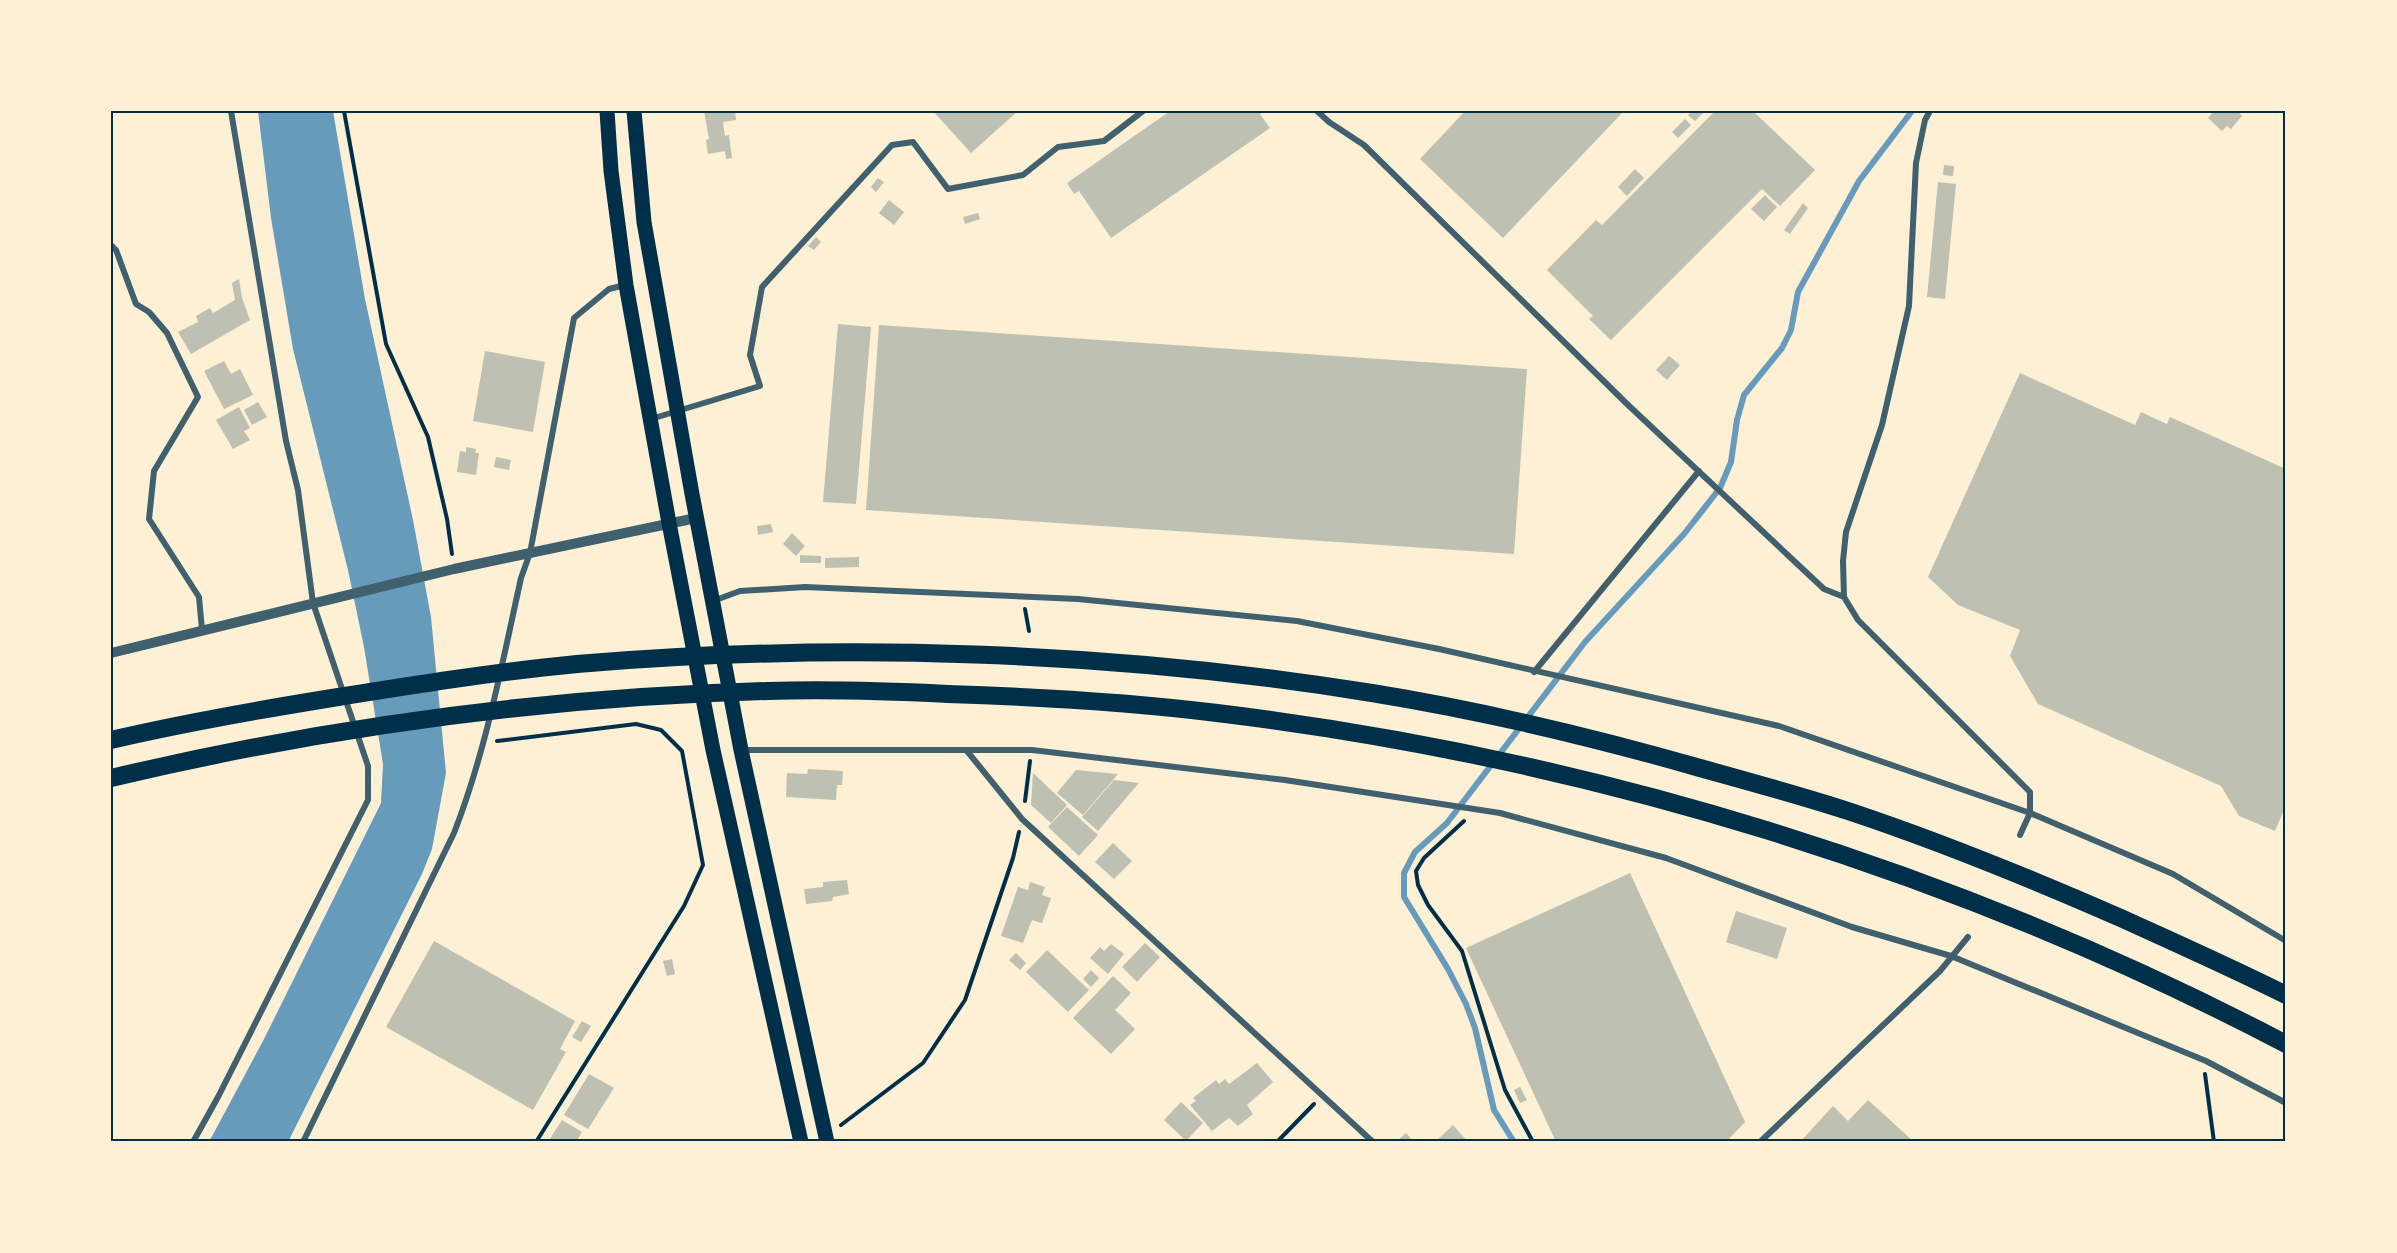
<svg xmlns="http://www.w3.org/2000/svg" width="2397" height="1253" viewBox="0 0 2397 1253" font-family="'Fira Sans',sans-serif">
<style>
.water{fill:#669bbc}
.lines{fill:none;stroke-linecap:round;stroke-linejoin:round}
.stream{stroke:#669bbc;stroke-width:6}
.building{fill:#bec0b2}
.path{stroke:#003049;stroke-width:4}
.minor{stroke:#3f606c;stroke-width:6}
.tertiary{stroke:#3f606c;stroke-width:10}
.primary{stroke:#003049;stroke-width:15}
.motorway{stroke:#003049;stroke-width:18}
.neatline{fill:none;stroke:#003049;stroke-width:2}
</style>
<rect width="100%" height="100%" fill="#fdf0d5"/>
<path class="water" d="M258 111H333L365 299 413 520 431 617 446 773 432 849 422 874 288 1142H209L264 1039 381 803 383 764 364 647 348 570 293 349 271 218Z"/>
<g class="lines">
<path class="stream" d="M1514 1142 1494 1110 1475 1028 1466 1004 1448 969 1404 897V873L1415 852 1447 823 1585 642 1684 534 1720 488 1731 462 1737 420 1744 395 1782 348 1791 330 1798 292 1859 181 1912 111"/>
</g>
<path class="building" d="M704 111H735L736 120 723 122 725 136 729 135 732 158 726 159 725 151 708 154 706 140 709 139Z
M933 111H1018L971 153Z
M1170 111H1265L1260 114 1270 128 1111 238 1079 191 1074 194 1067 183Z
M1465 111H1624L1503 238 1420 159Z
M1692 111H1705L1695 121 1688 115Z
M1715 111H1753L1815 170 1780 206 1762 189 1611 340 1589 319 1593 316 1547 270 1596 220 1602 225Z
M2214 111H2238L2242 116 2231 129 2227 126 2222 131 2208 118Z
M1685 119 1691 125 1678 138 1672 132Z
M1944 165 1954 166 1953 176 1943 175Z
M1635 169 1644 178 1627 196 1618 187Z
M878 178 884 182 876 192 871 187Z
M1938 182 1956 184 1945 299 1927 297Z
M1765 195 1777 207 1764 221 1751 209Z
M889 200 904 212 894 225 879 213Z
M1803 203 1808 208 1790 234 1784 230Z
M978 213 980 219 965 224 963 217Z
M816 237 821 242 814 250 808 246Z
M239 279 242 298 250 320 191 354 178 332 198 322 196 316 210 308 213 313 235 300 232 283Z
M838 324 871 327 856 504 823 502Z
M879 325 1527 369 1514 554 866 510Z
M485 351 545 362 533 432 473 421Z
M1669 356 1680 365 1667 380 1656 370Z
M224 361 231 374 240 369 253 395 224 409 204 371Z
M2020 373 2135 425 2141 412 2167 424 2170 417 2286 469V811L2284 810 2275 831 2239 816 2221 786 2038 704 2010 656 2020 630 1958 605 1928 577Z
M258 402 267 417 252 425 244 410Z
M239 407 250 428 244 431 250 440 233 449 216 420Z
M466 447 476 449 475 453H479L476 475 457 472 460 451 466 452Z
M496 457 511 460 509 470 494 467Z
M771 524 773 532 758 535 757 526Z
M792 533 805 546 796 556 783 544Z
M800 555 821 556V563H800Z
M859 557V567L825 568V558Z
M808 769 843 771 842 785H837L836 800 786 797 787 773 807 774Z
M1076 770 1118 774 1083 815 1057 793Z
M1033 773 1067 805 1051 823 1031 805Z
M1114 780 1139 783 1098 831 1082 817Z
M1067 807 1098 835 1079 856 1048 827Z
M1113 843 1132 861 1114 879 1095 862Z
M1630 873 1745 1122 1726 1142H1556L1466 948Z
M847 880 849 894 833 897 832 901 806 904 804 889 823 887V882Z
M1030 882 1045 887 1042 895 1051 898 1042 923 1032 920 1023 943 1001 936 1018 887 1028 890Z
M1736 911 1787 928 1777 959 1726 942Z
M434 941 575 1021 560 1049 566 1052 533 1110 386 1027Z
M1145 943 1160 957 1137 982 1122 967Z
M1111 944 1124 954 1108 974 1090 958 1100 947 1104 951Z
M1047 950 1089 990 1068 1012 1026 972Z
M1016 953 1026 963 1020 970 1009 960Z
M672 959 675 974 667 976 663 961Z
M1091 970 1099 978 1091 987 1083 979Z
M1113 976 1131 993 1115 1010 1135 1029 1111 1054 1073 1018Z
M582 1021 591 1026 581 1042 572 1037Z
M1257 1063 1273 1082 1247 1105 1253 1114 1238 1126 1229 1118 1212 1131 1190 1105 1196 1101 1193 1098 1216 1080 1219 1084 1225 1079 1229 1084Z
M589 1074 614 1088 588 1129 564 1115Z
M1520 1087 1527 1100 1520 1103 1514 1090Z
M1868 1100 1914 1142H1800L1833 1106 1848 1121Z
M1181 1102 1203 1123 1186 1141 1164 1120Z
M562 1120 582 1132 576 1142H548Z
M1453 1125 1468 1142H1435Z
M1406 1133 1414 1142H1396Z"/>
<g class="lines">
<path class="path" d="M344 111 386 344 428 437 447 519 452 554
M1025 609 1029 631
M497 741 636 724 661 730 682 751 703 865 684 906 536 1142
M1025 801 1030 761
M1464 821 1424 858 1416 871 1418 885 1428 905 1462 951 1505 1090 1533 1142
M2205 1074 2214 1142
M841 1125 923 1063 965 1000 1013 858 1019 832
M1277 1142 1314 1104"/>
<path class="minor" d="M1317 111 1329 122 1364 145 1626 403 1824 589 1844 597
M1930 111 1925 120 1916 163 1909 306 1882 425 1846 532 1843 561 1844 597 1858 620 2030 792V813L2020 835
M111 245 116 250 136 304 149 312 167 333 198 397 154 471 149 519 199 597 202 630
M651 419 760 386 750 355 762 287 892 145 913 142 948 189 1023 175 1058 147 1104 141 1143 111
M713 601 740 591 805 587 1078 599 1297 621 1439 649 1779 726 1906 770 2030 813 2173 874 2286 941
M1534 672 1699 471
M741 750H1032L1285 780 1500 813 1666 858 1852 927 1951 956 2206 1061 2286 1103
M967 751 1022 819 1373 1142
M193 1142 218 1097 368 800V766L313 603 298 490 286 441 231 111
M303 1142 454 833C486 751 502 664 521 578L530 553 574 318 609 289 625 285
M1760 1142 1940 971 1968 937"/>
<path class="tertiary" d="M111 653 454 569 696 518"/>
<path class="primary" d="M607 111 611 171 626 285 669 523 713 750 801 1142
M634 111 644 222 692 494 741 750 827 1142"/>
<path class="motorway" d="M111 740C184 723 258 710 332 698 413 685 494 672 577 664 837 642 1114 651 1372 693 1483 711 1592 737 1700 768 1751 782 1802 796 1851 812 1944 843 2034 880 2123 919 2178 944 2232 968 2286 995
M111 778C326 727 547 697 768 691 828 689 888 691 948 694 1038 697 1128 702 1217 713 1589 758 1954 870 2286 1044"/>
</g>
<rect width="2397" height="1253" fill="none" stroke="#fdf0d5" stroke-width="225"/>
<rect x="112" y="112" width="2172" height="1028" class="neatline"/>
</svg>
